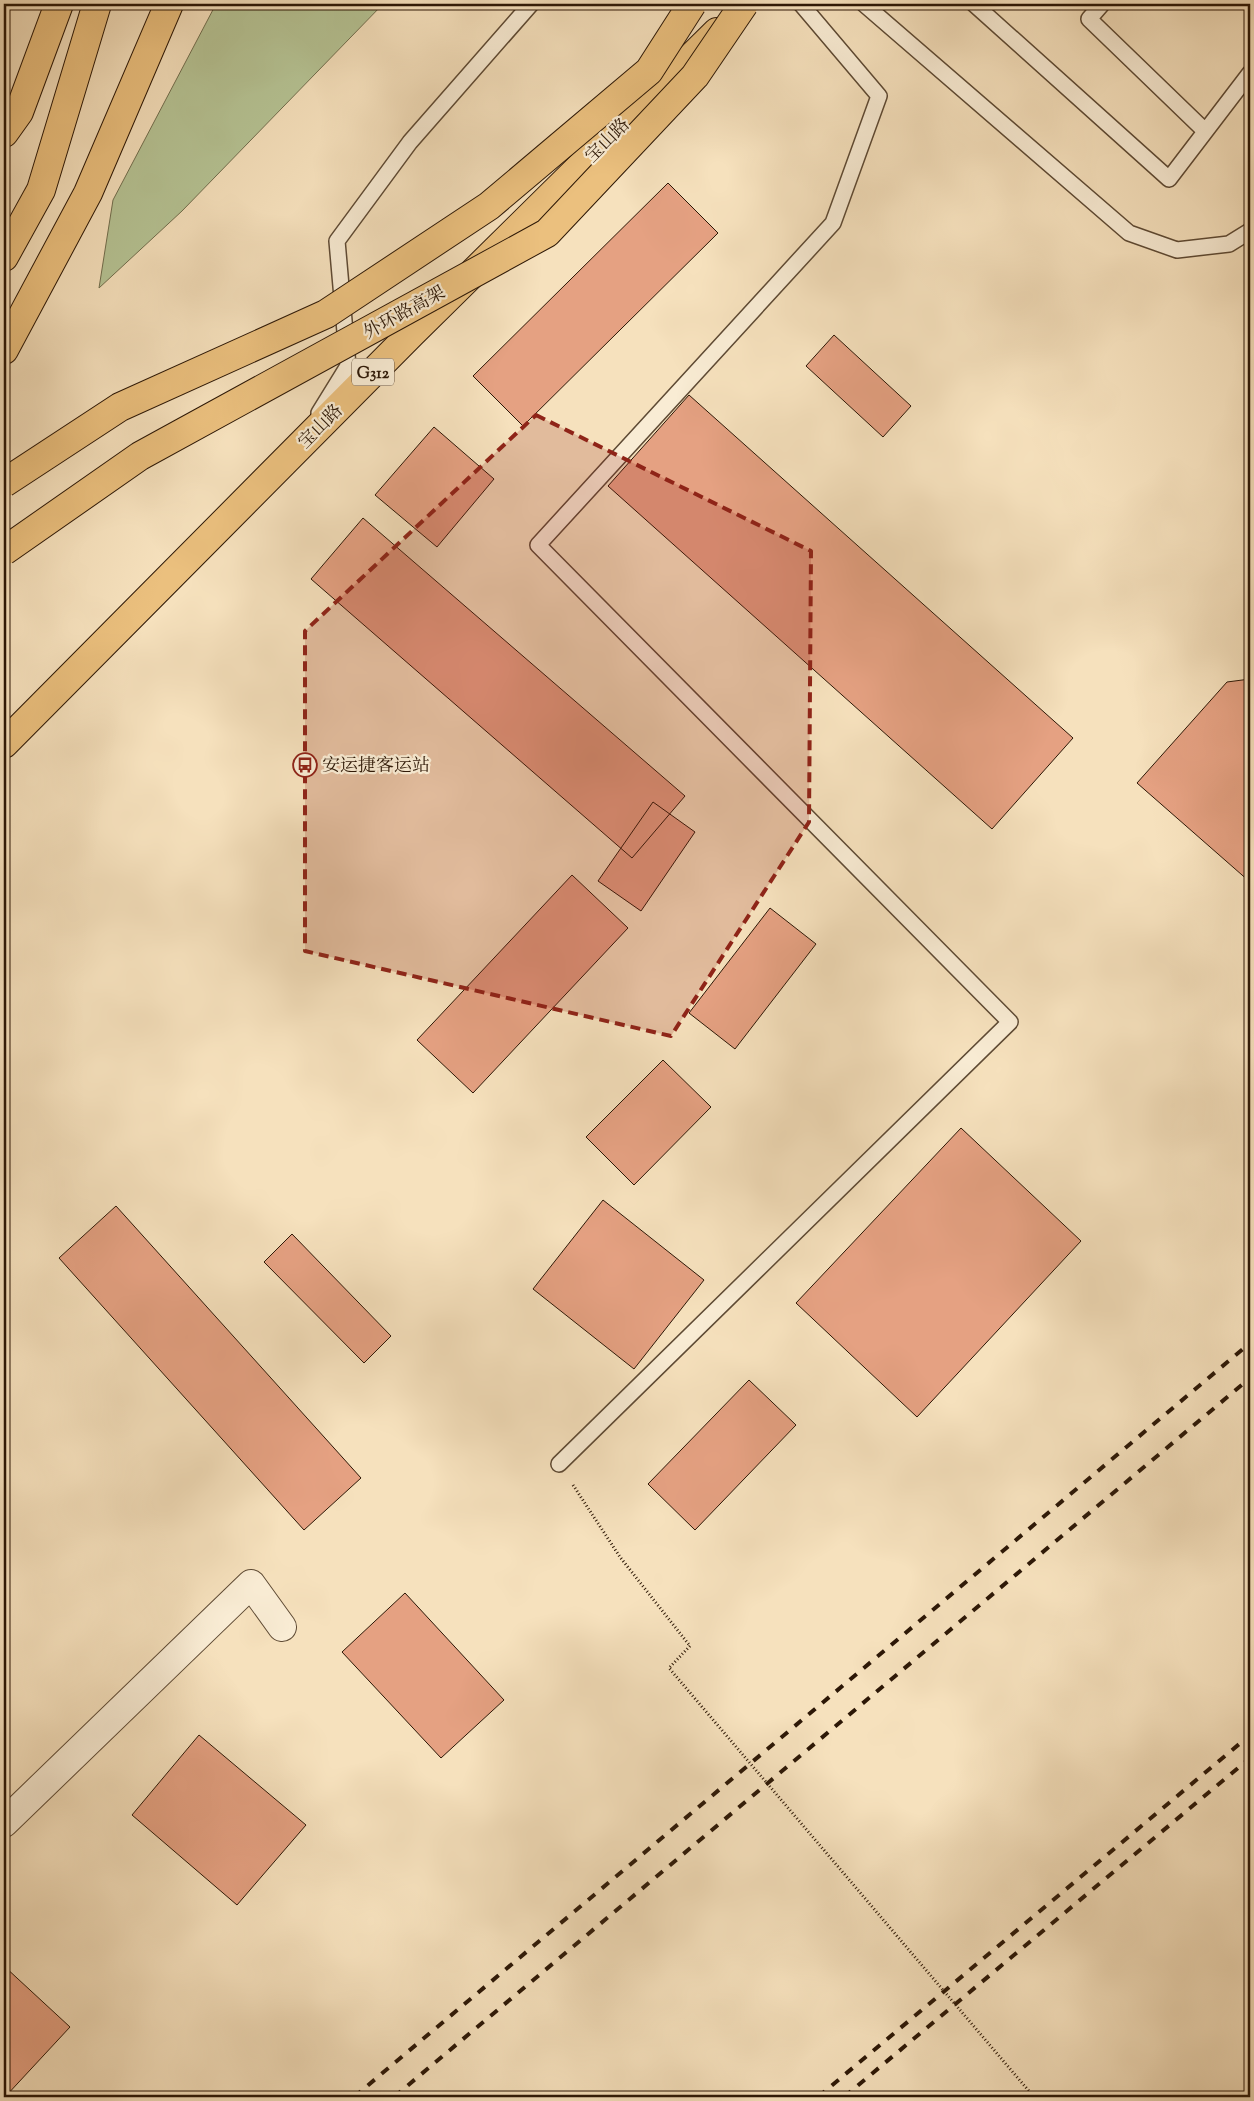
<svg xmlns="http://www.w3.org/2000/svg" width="1254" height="2101" viewBox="0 0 1254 2101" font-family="'Sorts Mill Goudy','Noto Serif SC',serif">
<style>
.green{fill:#b6c495;stroke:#716e4e}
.building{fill:#e5a182;stroke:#2c1706}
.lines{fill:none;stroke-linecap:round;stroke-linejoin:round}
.service-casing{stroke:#5e4a34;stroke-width:18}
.minor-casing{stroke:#5e4a34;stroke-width:30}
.primary-casing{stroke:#2c1706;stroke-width:30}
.trunk-casing{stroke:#2c1706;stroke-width:30}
.path{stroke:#2c1706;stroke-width:3;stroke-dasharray:1 2.5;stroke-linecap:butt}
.service{stroke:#f9ecd4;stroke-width:15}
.minor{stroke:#f9ecd4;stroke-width:28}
.primary{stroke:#ebc07e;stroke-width:28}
.trunk{stroke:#ebc07e;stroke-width:28}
.rail{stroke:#2c1706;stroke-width:4;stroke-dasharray:9 9;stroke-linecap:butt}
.trunk-bridge-casing{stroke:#2c1706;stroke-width:30;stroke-linecap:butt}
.path-bridge{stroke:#2c1706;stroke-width:3;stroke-dasharray:1 2.5;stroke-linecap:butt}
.trunk-bridge{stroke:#ebc07e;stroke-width:28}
.marked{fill:#8f2418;fill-opacity:0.2;stroke:#8f2418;stroke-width:4;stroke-dasharray:10 6;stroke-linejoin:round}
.labels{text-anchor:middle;stroke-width:4.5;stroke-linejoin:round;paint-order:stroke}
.shield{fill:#f9ecd4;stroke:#6a5744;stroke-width:1}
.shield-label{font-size:16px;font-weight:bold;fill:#2c1706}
.street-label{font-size:18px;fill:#2c1706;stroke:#f9ecd4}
.poi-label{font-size:18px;fill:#2c1706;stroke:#f9ecd4;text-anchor:start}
</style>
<rect width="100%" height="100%" fill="#f6e1bd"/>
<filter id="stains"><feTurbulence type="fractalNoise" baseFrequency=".004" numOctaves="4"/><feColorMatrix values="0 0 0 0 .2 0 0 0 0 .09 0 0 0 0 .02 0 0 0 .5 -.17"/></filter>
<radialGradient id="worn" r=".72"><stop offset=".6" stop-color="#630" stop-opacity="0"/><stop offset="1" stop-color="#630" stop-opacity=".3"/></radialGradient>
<path class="green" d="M216 4H383L182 211 99 288 113 200Z"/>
<path class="building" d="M668 183 718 233 523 426 473 376Z
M834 335 911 406 883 437 806 366Z
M689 395 1073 738 992 829 608 486Z
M434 427 494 479 437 547 375 495Z
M363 518 685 796 632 858 311 579Z
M1250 679V882L1137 783 1227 682Z
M653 802 695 832 641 911 598 881Z
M572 875 628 928 473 1093 417 1040Z
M770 908 816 944 735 1049 689 1013Z
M663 1060 711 1107 634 1185 586 1137Z
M961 1128 1081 1241 917 1417 796 1303Z
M603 1200 704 1280 634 1369 533 1289Z
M116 1206 361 1478 304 1530 59 1258Z
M292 1234 391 1336 364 1363 264 1262Z
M749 1380 796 1425 695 1530 648 1484Z
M405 1593 504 1700 441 1758 342 1652Z
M199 1735 306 1825 237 1905 132 1815Z
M4 1966 70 2027 5 2097H4Z"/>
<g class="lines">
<g class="service-casing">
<path id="service" d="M864 4 1129 233 1177 250 1229 244 1250 231
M974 4 1169 179 1250 73
M1102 4 1089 19 1205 131
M319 413 348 366 337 241 410 142 531 4
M559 1464 1010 1022 538 545 833 223 879 96 801 4"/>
</g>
<g class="minor-casing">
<path id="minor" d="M4 1823 251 1584 282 1627"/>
</g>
<g class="primary-casing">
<path id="primary" d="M4 744 412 333 717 32"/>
</g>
<g class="trunk-casing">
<path id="trunk" d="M4 133 19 112 59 4
M4 257 41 190 97 4
M4 350 88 193 169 4"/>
</g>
<path class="path" d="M573 1485 620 1557 690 1646"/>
<use href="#service" class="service"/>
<use href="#minor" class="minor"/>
<use href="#primary" class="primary"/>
<use href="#trunk" class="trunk"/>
<path class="rail" d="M354 2097 1250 1343
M394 2097 1250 1378
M818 2097 1250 1735
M844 2097 1250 1758"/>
<g class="trunk-bridge-casing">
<path id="trunk-bridge" d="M4 483 120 407 326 314 489 206 649 71 692 4
M4 551 140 456 547 233 695 76 744 4"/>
</g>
<path class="path-bridge" d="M690 1646 669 1668 1034 2097"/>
<use href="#trunk-bridge" class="trunk-bridge"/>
</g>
<path class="marked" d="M536 415 811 551 809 822 671 1036 305 951V631Z"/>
<defs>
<g id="bus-ring" transform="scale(1.25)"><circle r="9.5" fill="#f9ecd4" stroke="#8f2418" stroke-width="1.5"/><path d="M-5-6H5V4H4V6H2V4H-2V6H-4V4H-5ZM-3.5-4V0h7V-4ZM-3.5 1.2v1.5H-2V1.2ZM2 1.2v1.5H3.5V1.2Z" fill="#8f2418"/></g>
</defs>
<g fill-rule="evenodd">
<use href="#bus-ring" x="305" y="765"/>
</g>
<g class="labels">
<rect class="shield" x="352" y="358.5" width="42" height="27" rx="4"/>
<g class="shield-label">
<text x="373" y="378">G312</text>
</g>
<g class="street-label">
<text transform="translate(607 140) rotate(-45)" y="6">宝山路</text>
<text transform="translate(404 312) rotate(-29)" y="6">外环路高架</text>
<text transform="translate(320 426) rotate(-45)" y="6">宝山路</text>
</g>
<g class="poi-label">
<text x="322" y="771">安运捷客运站</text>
</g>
</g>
<rect width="1254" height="2101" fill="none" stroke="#f6e1bd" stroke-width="20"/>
<rect x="5" y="5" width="1244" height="2091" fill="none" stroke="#2c1706" stroke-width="2.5"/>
<rect x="10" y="10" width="1234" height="2081" fill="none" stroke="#2c1706"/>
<rect width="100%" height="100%" filter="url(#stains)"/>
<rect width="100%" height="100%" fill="url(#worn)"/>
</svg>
